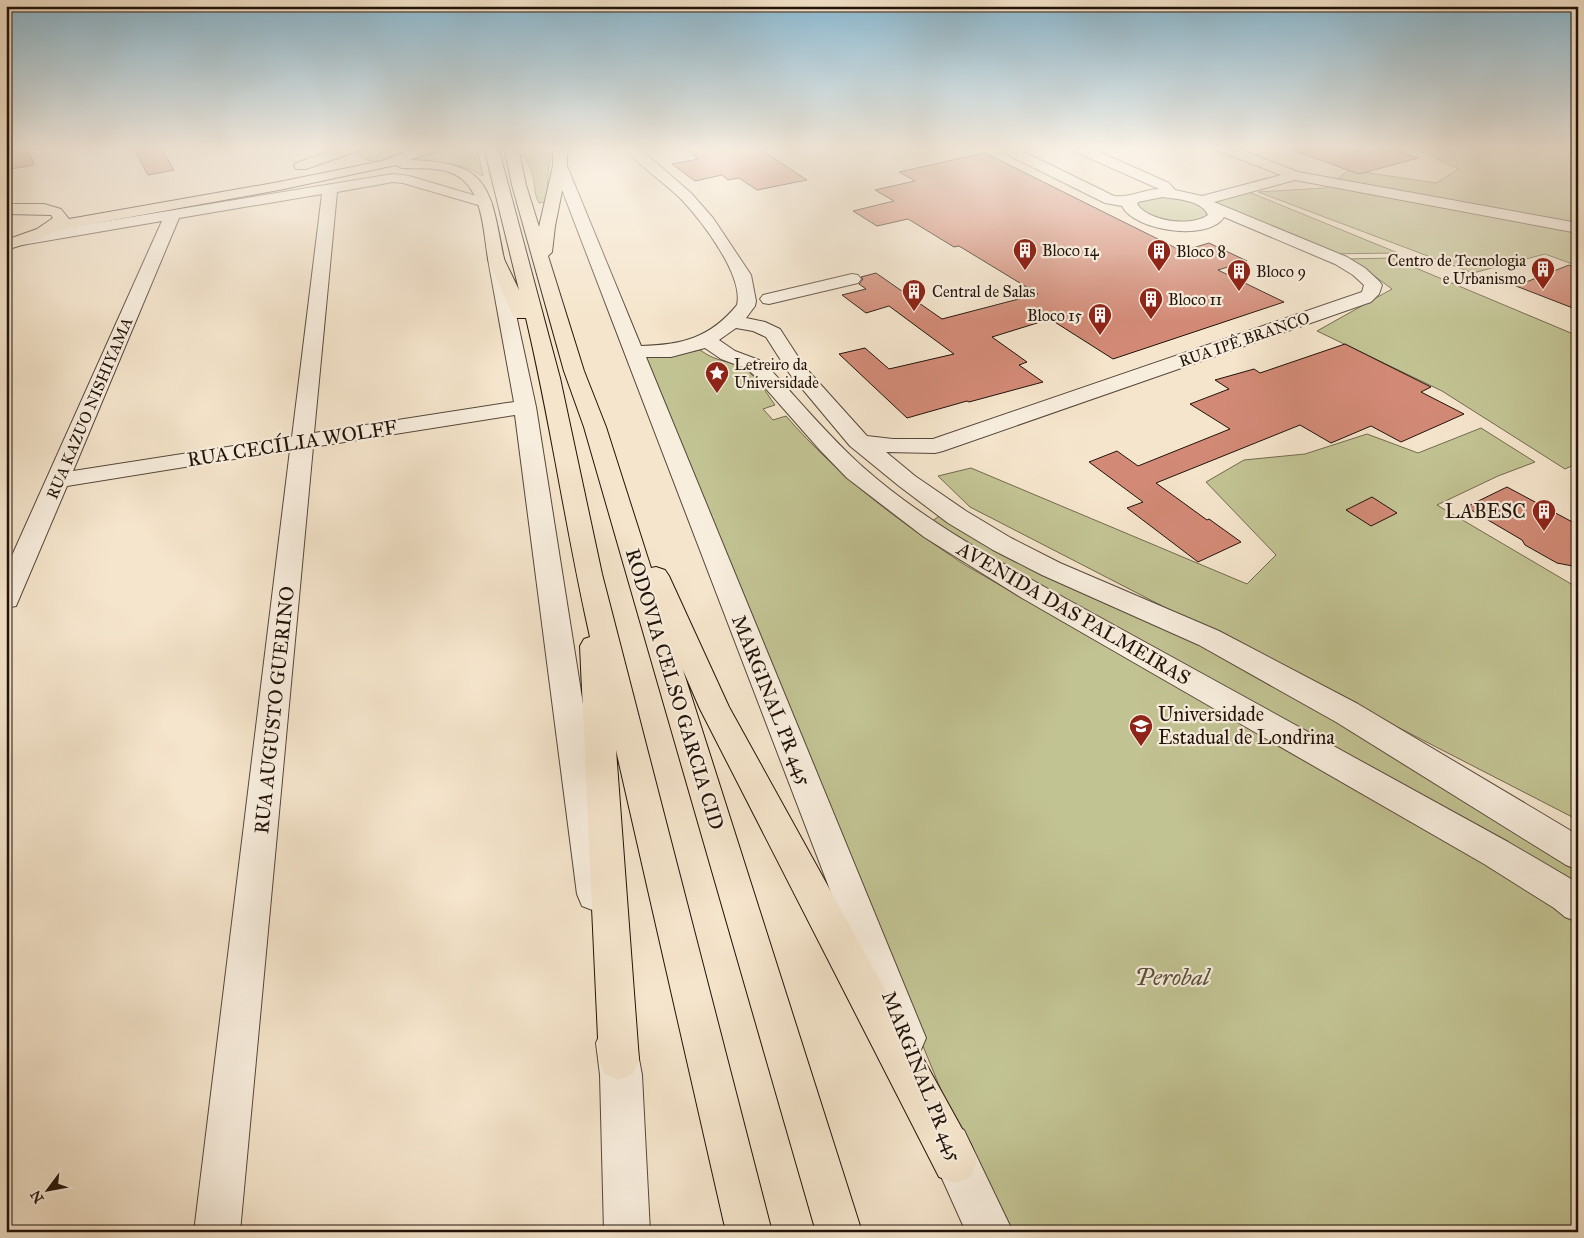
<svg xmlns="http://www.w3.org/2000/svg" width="1584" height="1238" viewBox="0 0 1584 1238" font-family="'IM FELL Great Primer',serif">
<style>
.green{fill:#c2c393;stroke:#726a4e}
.building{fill:#d28a76;stroke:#211209}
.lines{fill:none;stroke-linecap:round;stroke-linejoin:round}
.minor-casing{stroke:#56473a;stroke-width:2}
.major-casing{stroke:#211209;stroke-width:2}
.highway-casing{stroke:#211209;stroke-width:2}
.minor{fill:#f8eede;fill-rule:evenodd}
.major{fill:#f5e5cc;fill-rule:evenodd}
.highway{fill:#f5e5cc;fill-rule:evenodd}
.labels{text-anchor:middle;stroke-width:4.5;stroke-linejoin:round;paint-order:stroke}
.far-poi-label{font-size:16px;fill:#211209;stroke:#f8eede;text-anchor:start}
.far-street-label{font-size:16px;fill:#211209;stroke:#f8eede}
.street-label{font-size:20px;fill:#211209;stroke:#f8eede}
.poi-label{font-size:20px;fill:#211209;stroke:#f8eede;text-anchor:end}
.near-park-label{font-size:24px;font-style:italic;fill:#595039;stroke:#f8eede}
</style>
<rect width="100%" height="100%" fill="#f5e5cc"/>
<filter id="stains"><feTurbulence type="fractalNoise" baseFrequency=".004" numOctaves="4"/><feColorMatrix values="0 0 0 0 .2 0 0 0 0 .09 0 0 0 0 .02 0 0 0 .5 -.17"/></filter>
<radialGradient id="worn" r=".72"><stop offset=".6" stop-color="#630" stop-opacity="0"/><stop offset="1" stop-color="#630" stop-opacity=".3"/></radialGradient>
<path class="green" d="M367 147H426C407 153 377 169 359 156L358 152Z
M440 147H477L483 176C461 162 432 162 406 160Z
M521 147H557C543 164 551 183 545 202L539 203C533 193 536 183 532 173 529 164 523 157 521 147Z
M1410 147H1578V266L1545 254 1473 273 1258 192 1325 188 1349 170 1436 183 1459 169Z
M1244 190 1398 253 1325 254 1204 200Z
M1173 197 1201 205 1208 213C1202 231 1157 218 1144 215L1136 203 1146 198Z
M1392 258 1578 336V463L1565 469 1442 391 1317 331 1392 289 1358 264 1345 259Z
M700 350C716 361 720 359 737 365 754 371 765 391 775 405L763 409 773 420 786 416C840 478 897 520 965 565L1545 898 1578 925V1232H1006L968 1156 641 357 675 355Z
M1481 428 1535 462 1498 476 1437 505 1578 588V820L970 507 938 476 971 468 1247 584 1276 555 1206 482 1244 460 1305 454 1367 434 1418 453Z
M941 515 1184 636 1388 746 1578 867V888L1001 564 932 521Z"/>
<path class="building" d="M28 147 34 165 6 170V151Z
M133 147H160L174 170 148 175Z
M683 147H757L807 180 757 190 739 178 728 180 722 175 695 181 672 164 699 159Z
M1293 147H1387L1418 158 1359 174 1292 150Z
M985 153 1182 251 1209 243 1247 261 1218 270 1284 302 1113 359 1050 319 992 337 1027 362 1019 365 1043 382 969 402 967 401 907 418 839 354 865 348 889 369 954 354 889 306 866 313 842 295 866 289 859 284 863 279 861 277 876 273 942 319 1038 294 959 246 954 247 908 219 877 226 853 211 894 201 875 190 915 181 899 172Z
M1569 265 1578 269V310L1516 286Z
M1345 344 1431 387 1421 392 1464 414 1401 442 1371 426 1331 443 1300 425 1156 483 1207 520 1209 519 1241 542 1198 562 1127 508 1143 502 1089 462 1117 451 1138 466 1230 429 1190 404 1229 389 1215 380 1254 369 1260 373Z
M1507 487 1578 525V567L1557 563 1525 545 1522 540 1466 507Z
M1372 497 1397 513 1371 526 1346 510Z"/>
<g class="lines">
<g class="minor-casing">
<path id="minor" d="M624 147H638L691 193 713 218 751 275 756 301 755 306 746 318 765 322 780 329 804 366 867 436 893 439H933L1362 292 1364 285 1353 275 1335 264 1224 217C1209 242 1134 231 1122 206L1105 203 1008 155 1006 152C1012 145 1024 147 1033 147L1024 152 1114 196C1129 198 1142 190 1159 189L1071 150 1070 147H1088L1169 183 1175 190 1202 196 1281 175 1216 150 1215 147H1234L1298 172 1578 223V233L1295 180 1214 202 1347 257 1365 268 1379 281 1382 285 1379 294 1371 302 943 451 935 453 886 452 915 476 966 511 1011 538 1060 563 1219 631 1358 704 1578 835V870L1566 865 1336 722 1199 645 1042 575 993 550 948 523 899 486 850 446 789 373 766 337 753 331 736 328 719 340 735 351 759 360 767 366C799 400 829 437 864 468 917 515 979 550 1041 585L1508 842 1578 883V922L1565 917 1554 908 1484 864 1022 598 924 537 847 478 819 449 753 374 745 368 721 359 705 348 671 357H646L926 1038 920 1052 906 1058 892 1052 553 166 560 162 567 166 641 346C682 345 710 338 737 305 744 275 701 220 681 199 663 181 639 167 624 147ZM1162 197C1176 199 1202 200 1208 215 1191 227 1149 222 1137 204L1138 202Z
M393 174 409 176 490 200 492 203 490 206 485 207 403 183 393 182 337 192 314 433 514 402 488 259 490 255H502L504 259 536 407 613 894 608 906 595 911 582 906 577 894 515 415 313 447 240 1232H194L290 450 67 486 19 599 16 606 6 608V569L162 221 22 245 16 243 14 240 16 237 22 235ZM322 194 292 437 73 471 179 218Z
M852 274 858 275 861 279 858 283 769 304 763 303 760 299 763 295Z
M616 1023 630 1029 636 1043 642 1075 650 1232H604L600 1075 596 1043 602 1029Z
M949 1123 964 1130 1013 1232H966L927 1145 934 1130Z"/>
</g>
<g class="major-casing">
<path id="major" d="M342 147H362L361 150 306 169H296L294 166 296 163Z
M420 147H440L439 150 409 160C491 162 490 188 504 259L502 263H490L488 259C483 229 483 183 449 172 434 167 417 169 402 168L396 165 279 190 58 230 41 239 6 250V240L37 229 53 218 51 215 6 214V204H44L61 209 69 219 279 182 382 161Z
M558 147H571L567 154V166L560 170 553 166V154Z"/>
</g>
<g class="highway-casing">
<path id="highway" d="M484 147H498L560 378 602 574 772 1232H726L616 750 639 1060 633 1074 619 1080 605 1074 599 1060 580 646 584 639 590 637C566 531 551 424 526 318H515L512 314 488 259 490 255H502L519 290Z
M504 147H518L526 185 539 227 553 166 560 162 567 166 555 226 552 252 548 256 584 371 606 427 651 568 656 567 665 570 669 576 729 707 971 1145 977 1161 971 1177 955 1183 939 1177 700 709 683 670 862 1232H816L584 427 564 371 512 185Z"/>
</g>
<use href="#minor" class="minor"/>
<use href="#major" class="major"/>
<use href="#highway" class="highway"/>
</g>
<linearGradient id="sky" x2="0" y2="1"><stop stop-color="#8ab9d2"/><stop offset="0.46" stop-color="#faf3e8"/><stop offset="1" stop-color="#faf3e8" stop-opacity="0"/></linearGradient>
<rect width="1584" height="321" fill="url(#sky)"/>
<defs>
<g id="building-pin" transform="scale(1.25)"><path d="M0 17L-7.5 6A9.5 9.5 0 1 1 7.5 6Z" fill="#8f2418" stroke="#f8eede"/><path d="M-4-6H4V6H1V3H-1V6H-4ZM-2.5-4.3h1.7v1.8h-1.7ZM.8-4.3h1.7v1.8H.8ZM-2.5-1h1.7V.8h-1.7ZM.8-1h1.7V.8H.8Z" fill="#fff"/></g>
<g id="sight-pin" transform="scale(1.25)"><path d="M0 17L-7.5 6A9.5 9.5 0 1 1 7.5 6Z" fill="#8f2418" stroke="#f8eede"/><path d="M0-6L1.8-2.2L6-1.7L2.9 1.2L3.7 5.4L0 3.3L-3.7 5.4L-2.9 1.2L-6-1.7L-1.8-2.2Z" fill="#fff"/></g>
<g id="university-pin" transform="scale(1.25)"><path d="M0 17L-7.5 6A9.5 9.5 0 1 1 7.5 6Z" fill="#8f2418" stroke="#f8eede"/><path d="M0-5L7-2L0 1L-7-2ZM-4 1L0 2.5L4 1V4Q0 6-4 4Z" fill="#fff"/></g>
</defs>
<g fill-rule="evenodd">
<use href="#building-pin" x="1025" y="250"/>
<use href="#building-pin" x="1159" y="251"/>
<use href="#building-pin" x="1543" y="269"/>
<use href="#building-pin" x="1239" y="271"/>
<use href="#building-pin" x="914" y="291"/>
<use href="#building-pin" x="1151" y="299"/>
<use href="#building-pin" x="1100" y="315"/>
<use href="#sight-pin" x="717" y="373"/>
<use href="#building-pin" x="1544" y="511"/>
<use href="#university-pin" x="1141" y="726"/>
</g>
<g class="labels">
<g class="far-poi-label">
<text x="1042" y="256">Bloco 14</text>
<text x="1176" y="257">Bloco 8</text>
<text x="1526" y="266" text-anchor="end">Centro de Tecnologia<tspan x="1526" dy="18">e Urbanismo</tspan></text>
<text x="1256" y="277">Bloco 9</text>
<text x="932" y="297">Central de Salas</text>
<text x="1168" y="305">Bloco 11</text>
<text x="1082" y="321" text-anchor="end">Bloco 15</text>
<text x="734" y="370">Letreiro da<tspan x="734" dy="18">Universidade</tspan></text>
</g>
<g class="far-street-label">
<text transform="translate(1244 339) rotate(-19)" y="6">RUA IPÊ BRANCO</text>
<text transform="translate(89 408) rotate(-67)" y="6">RUA KAZUO NISHIYAMA</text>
</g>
<g class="street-label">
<text transform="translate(292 443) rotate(-9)" y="7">RUA CECÍLIA WOLFF</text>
<text transform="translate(1074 613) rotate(30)" y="7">AVENIDA DAS PALMEIRAS</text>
<text transform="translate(675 689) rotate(73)" y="7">RODOVIA CELSO GARCIA CID</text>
<text transform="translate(772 700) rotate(68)" y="7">MARGINAL PR 445</text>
<text transform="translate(274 710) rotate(-84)" y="7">RUA AUGUSTO GUERINO</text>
<text transform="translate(922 1076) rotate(68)" y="7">MARGINAL PR 445</text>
</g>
<g class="poi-label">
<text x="1526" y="518">LABESC</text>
<text x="1158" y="721" text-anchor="start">Universidade<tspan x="1158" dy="23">Estadual de Londrina</tspan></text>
</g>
<g class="near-park-label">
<text x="1172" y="985">Perobal</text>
</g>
</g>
<rect width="1584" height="1238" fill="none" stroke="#f5e5cc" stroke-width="25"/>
<rect x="8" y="8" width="1569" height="1223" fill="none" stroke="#211209" stroke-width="2.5"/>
<rect x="12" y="12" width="1559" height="1213" fill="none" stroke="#211209"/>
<g transform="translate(48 1190) rotate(238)" stroke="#f8eede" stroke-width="4" paint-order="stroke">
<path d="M0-4L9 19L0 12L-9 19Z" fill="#211209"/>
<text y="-8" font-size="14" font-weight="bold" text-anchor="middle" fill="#211209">N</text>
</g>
<rect width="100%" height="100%" filter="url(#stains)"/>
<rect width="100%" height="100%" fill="url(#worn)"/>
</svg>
